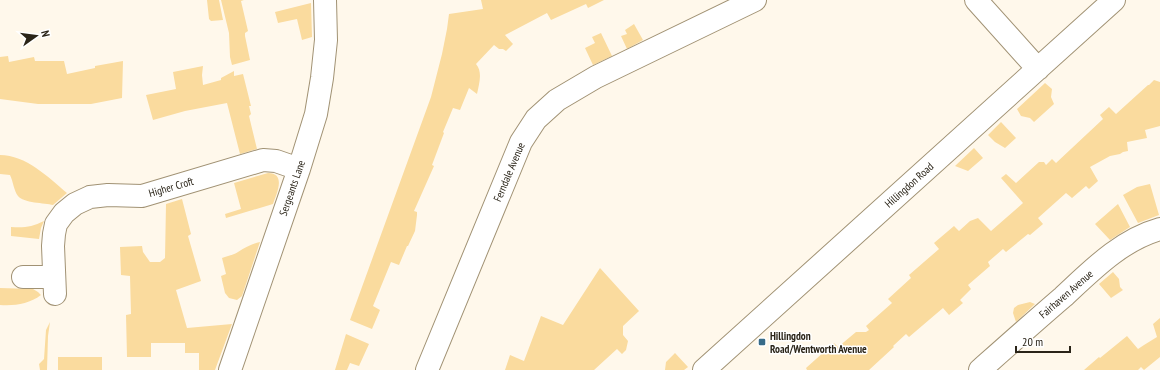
<svg xmlns="http://www.w3.org/2000/svg" width="1160" height="370" viewBox="0 0 1160 370" font-family="'PT Sans Narrow',sans-serif">
<style>
.green{fill:#fadb9e}
.lines{fill:none;stroke-linecap:round;stroke-linejoin:round}
.minor-casing{stroke:#a19274;stroke-width:24}
.minor{stroke:#fff;stroke-width:22}
.poi-dot{fill:#376b88;stroke:#fff;stroke-width:1.5}
.labels{text-anchor:middle;stroke-width:3;stroke-linejoin:round;paint-order:stroke}
.street-label{font-size:11px;fill:#2a2418;stroke:#fff}
.poi-label{font-size:11px;font-weight:bold;fill:#2a2418;stroke:#fff;text-anchor:start}
</style>
<rect width="100%" height="100%" fill="#fff8eb"/>
<path class="green" d="M207 0H219L223 20 211 21 209 19Z
M221 0H244L241 1 248 31 245 33V36L250 60 232 65 230 57 229 33Z
M481 0H604L588 8 586 4 551 20 547 13 505 35 513 44 506 51 503 49H499L494 45 476 64C483 72 479 84 477 94L469 88 460 110 453 108 443 132 444 133 432 165 434 166 414 211 417 212V215L415 231 408 246H407L399 265 391 262 373 306 380 310 372 329 350 320 431 97 442 54 447 29 449 14 483 9Z
M311 3 312 37 302 40 297 19 278 23 275 12Z
M634 24 643 40 627 49 621 36 627 34 625 30Z
M601 33 612 56 593 65 585 48 595 43 592 37Z
M8 56 9 62 34 57 35 61H64L67 74 95 68V66L123 61 122 98 91 104H38L0 99V57Z
M203 66 202 75 203 85 221 80V78L234 71V76L243 74 251 106H249L251 114 249 116 257 149 240 154 227 103 185 111 153 120 146 95 176 89 173 72Z
M1154 80 1160 82V126L1145 130 1147 138 1127 142 1128 151 1123 152 1120 154 1110 156 1090 167 1098 181 1089 189 1086 186 1072 198 1066 193 1038 218 1043 224 1030 235 1028 234 1006 252 1003 249 988 262 990 266 968 285 971 289 960 300 963 303 949 315 943 308 909 337 906 334 893 346 894 347 869 370H807L806 368 834 343 838 347 856 332H866L869 330 866 326 892 303 888 299 911 278 909 275 939 249 934 243 954 226 959 231 970 221 978 218 991 231 1023 203 1001 178 1006 174 1016 183 1039 162H1044L1046 165 1052 159 1056 163 1103 119 1100 115 1109 107 1116 114 1148 85H1149Z
M1045 83 1052 89 1051 97 1054 104 1034 122 1030 118 1021 116 1017 109Z
M1001 122 1016 138 1005 148 995 142 988 135Z
M974 148 983 158 968 171 955 166Z
M0 155C26 155 48 177 67 193L53 205C45 203 23 203 18 196 14 191 13 181 10 175L0 174Z
M268 173C287 173 276 195 273 204L226 218 225 214 241 209 234 183Z
M1150 184 1159 215 1138 223 1123 195 1137 187Z
M182 199 191 234 188 236 201 281 176 290 187 328 232 324 215 370H199V353H185V343H151V357H127L126 315 131 314 130 276 121 275 120 247 142 246 143 252 150 262H160L165 258 166 204Z
M1118 204 1130 227 1110 240 1095 224Z
M44 221 41 228 39 239 11 236V227C24 228 32 227 44 221Z
M260 242 242 296 237 300 229 298 225 293 221 276 226 274 222 258C227 256 234 255 238 252 246 247 251 244 260 242Z
M600 268 639 311 623 326V335L628 341 626 350 622 354 617 349 594 370H505L510 355 524 361 541 316 563 325Z
M1113 272 1119 279 1120 287 1123 290 1111 298 1099 284Z
M0 288 33 289 38 292 41 295C29 304 15 306 0 305Z
M1030 302 1035 304 1016 322 1013 313 1014 308 1018 305Z
M1160 318V357L1144 370 1141 367 1138 370H1084L1099 357 1100 358 1127 336 1138 349 1144 345 1157 337 1153 324Z
M50 322 48 336 47 370H40L39 364 44 359 46 330Z
M346 334 369 344 359 366 350 363 347 370H335Z
M675 353 688 367 684 370H665L666 362Z
M58 357H102V370H58Z"/>
<g class="lines">
<g class="minor-casing">
<path id="minor" d="M976 0 1038 69
M23 277H54
M55 294 53 246 54 234 56 224 64 213 75 204 90 197 108 195 142 196 263 160 276 161 299 169
M230 370 299 169 316 114 322 78 326 40 325 0
M427 370 521 142 536 119 557 100 596 77 755 0
M704 370 1114 0
M980 370C1007 346 1035 321 1063 297 1092 270 1121 240 1160 229"/>
</g>
<use href="#minor" class="minor"/>
</g>
<rect class="poi-dot" x="758" y="338" width="8" height="8" rx="2"/>
<g class="labels">
<g class="street-label">
<text transform="translate(509 172) rotate(-67)" y="4">Ferndale Avenue</text>
<text transform="translate(909 185) rotate(-42)" y="4">Hillingdon Road</text>
<text transform="translate(171 187) rotate(-16)" y="4">Higher Croft</text>
<text transform="translate(292 188) rotate(-71)" y="4">Sergeants Lane</text>
<text transform="translate(1066 294) rotate(-41)" y="4">Fairhaven Avenue</text>
</g>
<g class="poi-label">
<text x="770" y="340">Hillingdon<tspan x="770" dy="13">Road/Wentworth Avenue</tspan></text>
</g>
</g>
<g transform="translate(36 36) rotate(76)" stroke="#ffffff" stroke-width="3" paint-order="stroke">
<path d="M0-3L7 15L0 10L-7 15Z" fill="#2a2418"/>
<text y="-6" font-size="11" font-weight="bold" text-anchor="middle" fill="#2a2418">N</text>
</g>
<path d="M1016 346v6h54v-6" fill="none" stroke="#2a2418" stroke-width="2"/>
<text x="1022" y="346" font-size="12" fill="#2a2418" stroke="#ffffff" stroke-width="3" paint-order="stroke">20 m</text>
</svg>
